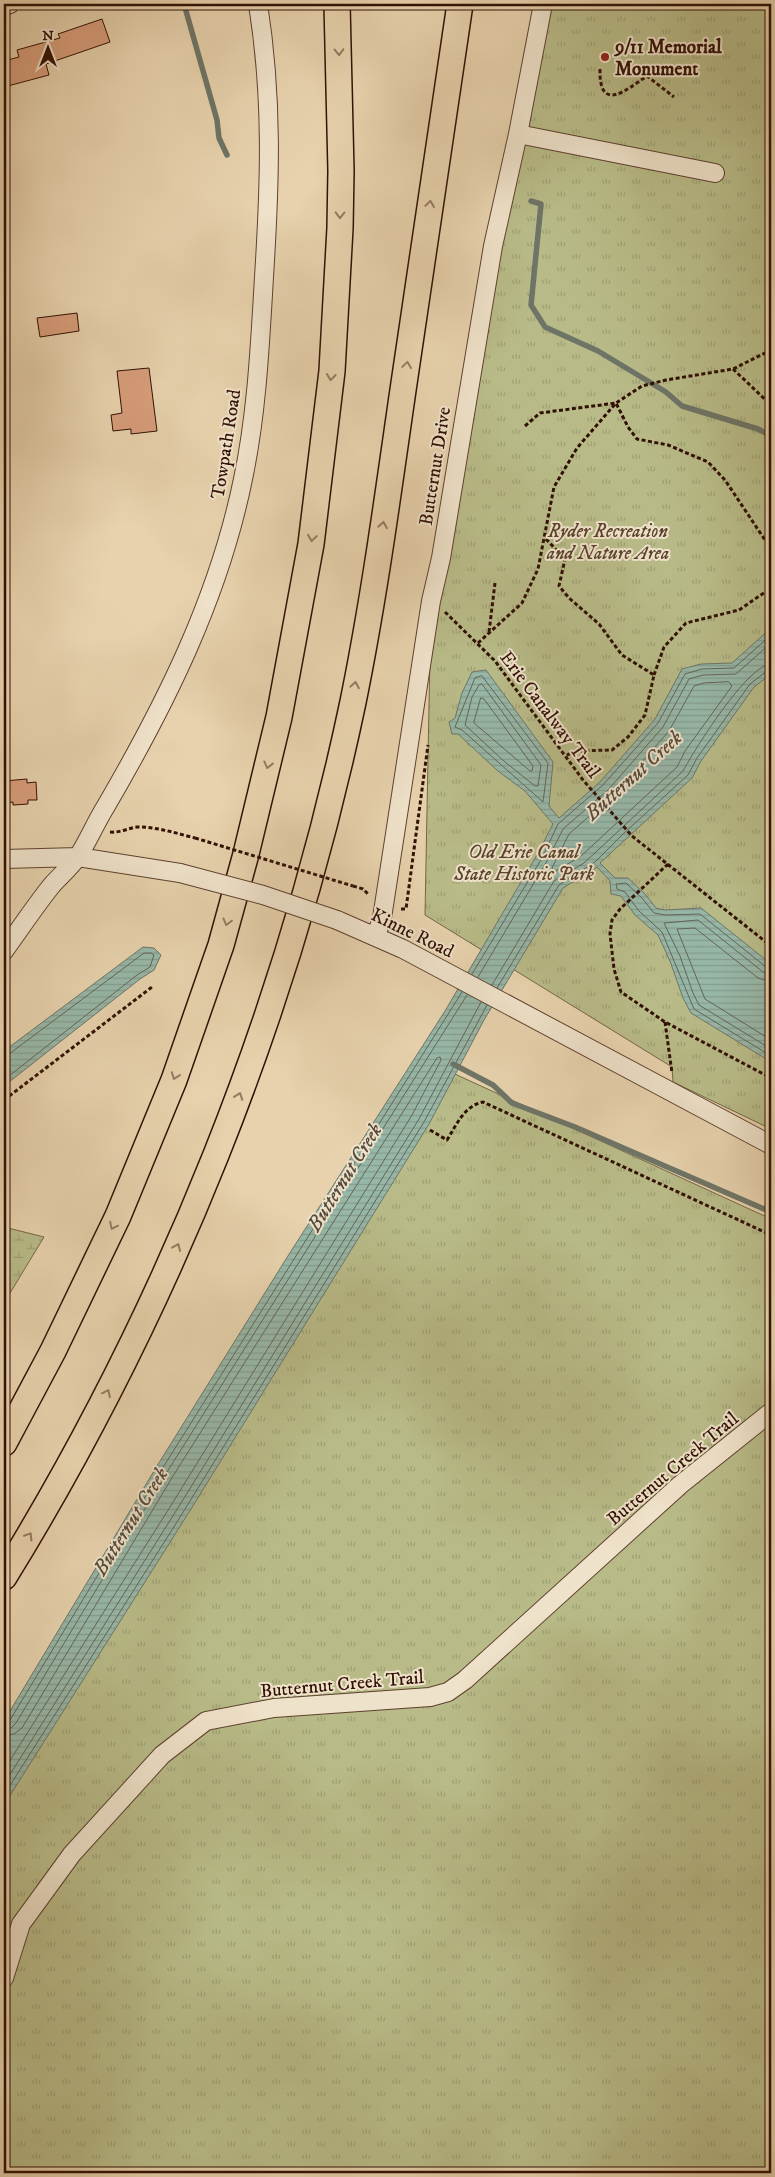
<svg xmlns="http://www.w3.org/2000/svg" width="775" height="2177" viewBox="0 0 775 2177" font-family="'IM FELL DW Pica',serif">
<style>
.wetland{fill:url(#wetland-marsh);stroke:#746646}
.park{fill:url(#park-tufts);stroke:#746646}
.water{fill:url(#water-rules);stroke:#6e7567}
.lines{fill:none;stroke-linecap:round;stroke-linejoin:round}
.shore{stroke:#646456;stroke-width:1}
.stream{stroke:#6e7567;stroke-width:5.5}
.building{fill:#d89e7b;stroke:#311004}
.minor-casing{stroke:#5e402e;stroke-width:20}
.highway-casing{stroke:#311004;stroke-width:28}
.path{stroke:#311004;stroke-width:3;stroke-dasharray:4 2.5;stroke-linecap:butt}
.minor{stroke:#efe2ca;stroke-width:18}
.highway{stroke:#e7d2ad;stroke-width:25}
.minor-bridge-casing{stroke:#5e402e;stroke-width:20;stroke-linecap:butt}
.path-bridge{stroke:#311004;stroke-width:3;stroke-dasharray:4 2.5;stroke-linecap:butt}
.minor-bridge{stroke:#efe2ca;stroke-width:18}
.oneway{stroke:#957b61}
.poi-dot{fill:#8f2418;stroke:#efe2ca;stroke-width:2}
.labels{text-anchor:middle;stroke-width:4;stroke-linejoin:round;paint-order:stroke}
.poi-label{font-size:19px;font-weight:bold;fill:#311004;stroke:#efe2ca;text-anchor:start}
.street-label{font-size:19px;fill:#311004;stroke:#efe2ca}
.park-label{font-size:19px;font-style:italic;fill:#5a432c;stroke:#efe2ca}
.water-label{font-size:20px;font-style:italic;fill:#554b3e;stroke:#efe2ca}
</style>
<defs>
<pattern id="wetland-marsh" width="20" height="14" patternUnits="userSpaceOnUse" patternTransform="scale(1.25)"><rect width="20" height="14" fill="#b8bb88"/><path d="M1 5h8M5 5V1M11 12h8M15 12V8" fill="none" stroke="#9fa074"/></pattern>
<pattern id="park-tufts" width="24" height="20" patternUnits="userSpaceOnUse" patternTransform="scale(1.25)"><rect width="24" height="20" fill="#b8bb88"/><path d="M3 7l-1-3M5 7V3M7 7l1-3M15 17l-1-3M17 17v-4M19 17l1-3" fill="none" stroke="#9fa074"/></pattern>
<pattern id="water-rules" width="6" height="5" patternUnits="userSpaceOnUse" patternTransform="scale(1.25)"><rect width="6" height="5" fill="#97b8a9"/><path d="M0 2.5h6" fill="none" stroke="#839d90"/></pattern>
</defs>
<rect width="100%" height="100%" fill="#e7d2ad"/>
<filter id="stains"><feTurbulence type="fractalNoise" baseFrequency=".004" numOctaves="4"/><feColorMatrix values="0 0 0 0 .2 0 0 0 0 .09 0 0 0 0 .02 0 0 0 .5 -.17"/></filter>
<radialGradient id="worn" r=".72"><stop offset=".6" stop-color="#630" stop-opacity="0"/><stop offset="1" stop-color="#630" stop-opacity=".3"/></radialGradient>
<path class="wetland" d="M4 1227 44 1237 4 1303Z"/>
<path class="park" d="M543 4H771V1129L673 1082 672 1067 425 915 431 601Z
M433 1064 771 1219V2173H4V1753Z"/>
<path class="water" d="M771 628V674L754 687 701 761 692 778 600 863 615 878H628L646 895 656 908 665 910 701 908 771 964V1062L691 1013 683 998 670 961 658 935 635 915 621 896 611 894 610 881 597 867 563 888 484 1020 429 1124 186 1517 4 1805V1721L157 1466 286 1259 445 1011 537 855 553 824 525 791 498 771 458 734H452L449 722 455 718 462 693 472 672 486 670 553 762 549 806 559 818 600 782 655 719 682 669 701 664 732 663Z
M143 947 154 948 161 955 154 970 140 979 4 1086V1051Z"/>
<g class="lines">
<path class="shore" d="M482 676 548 763 543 802 462 730 455 727 475 678Z
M729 682 732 686 685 751 677 767 580 857 555 871 553 870 552 868 569 834 613 795 669 731 694 686 704 683Z
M482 684 541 765 538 786H535L505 762 465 725 472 697 479 685Z
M481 698 484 699 533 766 532 771H530L474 723Z
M771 968 766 967 700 914 665 915 654 913 642 898 626 883 616 884 617 889 625 892 639 911 662 932 694 1009 771 1056
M472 974 542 858 558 824 603 785 658 723 685 674 702 669 734 668 771 635
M771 974 763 972 698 920 664 923 680 956 693 993 699 1005 771 1049
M478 977 547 861 563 829 608 790 663 727 689 679 703 675 736 674 771 643
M771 982 758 978 695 928 677 929 705 999 771 1040
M492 985 554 881 584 863 683 771C695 749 747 665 771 664
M497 988 559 885 595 862 623 834 688 775 697 758 750 684 767 671 771 670
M4 1055 9 1054 144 953H151L154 955 150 967 137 975 4 1080
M4 1723 10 1720 162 1469 462 992
M4 1729 11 1728 16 1723 167 1472 467 995
M4 1736 14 1734 22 1728 173 1476 437 1058 440 1057 441 1060 412 1115 170 1507 4 1770
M4 1784 176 1511 419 1119 481 1002
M4 1795 182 1514 424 1122 487 1005"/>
<path class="stream" d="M184 4 217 120 219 138 227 155
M531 201 541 204 531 305 545 327 598 351 666 392 682 406 758 429 771 436
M453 1064 493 1085 512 1103 575 1127 771 1212"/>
</g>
<path class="building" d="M102 19 110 42 46 64 49 75 4 87V61L19 57 17 50 60 38 58 34Z
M77 313 79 331 40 337 37 318Z
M149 368 157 431 131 434V429L113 431 111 415 122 413 117 371Z
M27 779V783L36 782 37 800H28V804L13 805V802L4 803V781Z"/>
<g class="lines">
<g class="minor-casing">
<path id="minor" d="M4 6 10 4
M518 134 715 173
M4 859 78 857 180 873
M337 920 403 949 771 1145
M376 936 382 918 431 601 441 558 493 246 518 134 543 4
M4 951C20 929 35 906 52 885 61 875 72 866 79 855 89 839 96 822 106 806 166 703 219 597 243 479 257 413 260 344 264 277 270 182 273 99 258 4
M4 1978 21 1924 72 1854 162 1755 206 1721 274 1708 430 1697 448 1692 465 1680 680 1485 771 1412"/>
</g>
<g class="highway-casing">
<path id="highway" d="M4 1443 53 1351 118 1216 174 1080 221 945 246 854 279 717 311 544 332 371 340 228 341 171 337 4
M4 1577C169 1309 288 1011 353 702 374 599 388 494 403 390 422 261 441 133 460 4"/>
</g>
<path class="path" d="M600 69C599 113 625 91 647 76L674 97
M733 369 771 405
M525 426 540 413 616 403 628 427 637 439 668 445 708 462 725 480 771 549
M546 539 565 559 559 586 569 598 599 624 622 655 654 675 645 715 628 737 612 750 575 751 565 756
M445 612 495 661 583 780 632 836 771 946
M489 632 495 583
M478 643 522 603 538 569 554 487 577 448 616 403 642 386 666 380 733 369 771 350
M654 675 664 647 686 623 739 610 771 588
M110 832C120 833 128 828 137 827 158 827 175 833 195 838
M668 864 620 909 612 920 610 934 614 969 621 992 665 1022 771 1078
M353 886 363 889 369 895
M401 909H406L428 745
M665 1022 672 1073
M4 1100 152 987
M430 1130 447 1140C457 1124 464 1106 483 1102L771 1235"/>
<use href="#minor" class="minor"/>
<use href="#highway" class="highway"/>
<g class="minor-bridge-casing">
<path id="minor-bridge" d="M180 873 263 895 337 920"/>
</g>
<path class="path-bridge" d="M195 838 353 886"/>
<use href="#minor-bridge" class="minor-bridge"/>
</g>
<defs><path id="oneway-chevron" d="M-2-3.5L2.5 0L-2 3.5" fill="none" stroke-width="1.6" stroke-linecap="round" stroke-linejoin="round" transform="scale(1.25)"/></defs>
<g class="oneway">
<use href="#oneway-chevron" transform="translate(339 52) rotate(89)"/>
<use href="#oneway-chevron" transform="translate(430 204) rotate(-82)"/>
<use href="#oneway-chevron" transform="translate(340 215) rotate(91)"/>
<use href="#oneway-chevron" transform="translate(407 365) rotate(-82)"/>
<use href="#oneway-chevron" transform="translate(331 377) rotate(96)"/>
<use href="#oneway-chevron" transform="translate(383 525) rotate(-81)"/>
<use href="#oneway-chevron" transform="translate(312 538) rotate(98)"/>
<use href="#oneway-chevron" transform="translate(355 685) rotate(-80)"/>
<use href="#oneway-chevron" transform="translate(268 765) rotate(104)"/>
<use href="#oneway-chevron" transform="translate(227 922) rotate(105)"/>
<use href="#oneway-chevron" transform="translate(175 1076) rotate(110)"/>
<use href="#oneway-chevron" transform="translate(239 1096) rotate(-70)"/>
<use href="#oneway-chevron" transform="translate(113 1226) rotate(116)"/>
<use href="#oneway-chevron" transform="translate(177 1247) rotate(-67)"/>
<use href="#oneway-chevron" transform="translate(107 1393) rotate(-64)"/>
<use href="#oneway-chevron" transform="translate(29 1536) rotate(-58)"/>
</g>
<circle class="poi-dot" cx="605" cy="57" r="5"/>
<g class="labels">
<g class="poi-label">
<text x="615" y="53">9/11 Memorial<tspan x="615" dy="22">Monument</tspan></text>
</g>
<g class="street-label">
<text transform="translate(225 444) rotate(-81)" y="7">Towpath Road</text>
<text transform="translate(434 466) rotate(-81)" y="7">Butternut Drive</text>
<text transform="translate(551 714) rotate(53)" y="7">Erie Canalway Trail</text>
<text transform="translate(413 932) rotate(26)" y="7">Kinne Road</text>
<text transform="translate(672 1468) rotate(-40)" y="7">Butternut Creek Trail</text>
<text transform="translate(342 1683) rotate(-5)" y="7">Butternut Creek Trail</text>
</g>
<g class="park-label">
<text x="608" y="537">Ryder Recreation<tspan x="608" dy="22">and Nature Area</tspan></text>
<text x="524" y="858">Old Erie Canal<tspan x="524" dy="22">State Historic Park</tspan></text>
</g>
<g class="water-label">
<text transform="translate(633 775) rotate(-42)" y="7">Butternut Creek</text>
<text transform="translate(344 1177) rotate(-58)" y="7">Butternut Creek</text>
<text transform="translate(130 1521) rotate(-58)" y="7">Butternut Creek</text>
</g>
</g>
<rect width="775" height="2177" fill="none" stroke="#e7d2ad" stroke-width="20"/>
<rect x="5" y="5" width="765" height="2167" fill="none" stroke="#311004" stroke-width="2.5"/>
<rect x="10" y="10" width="755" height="2157" fill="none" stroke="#311004"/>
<g transform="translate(48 48)" stroke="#efe2ca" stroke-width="4" paint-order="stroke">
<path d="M0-4L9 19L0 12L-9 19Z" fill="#311004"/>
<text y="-8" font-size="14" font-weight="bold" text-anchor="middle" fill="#311004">N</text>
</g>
<rect width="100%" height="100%" filter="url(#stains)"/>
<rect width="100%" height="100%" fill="url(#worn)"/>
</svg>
